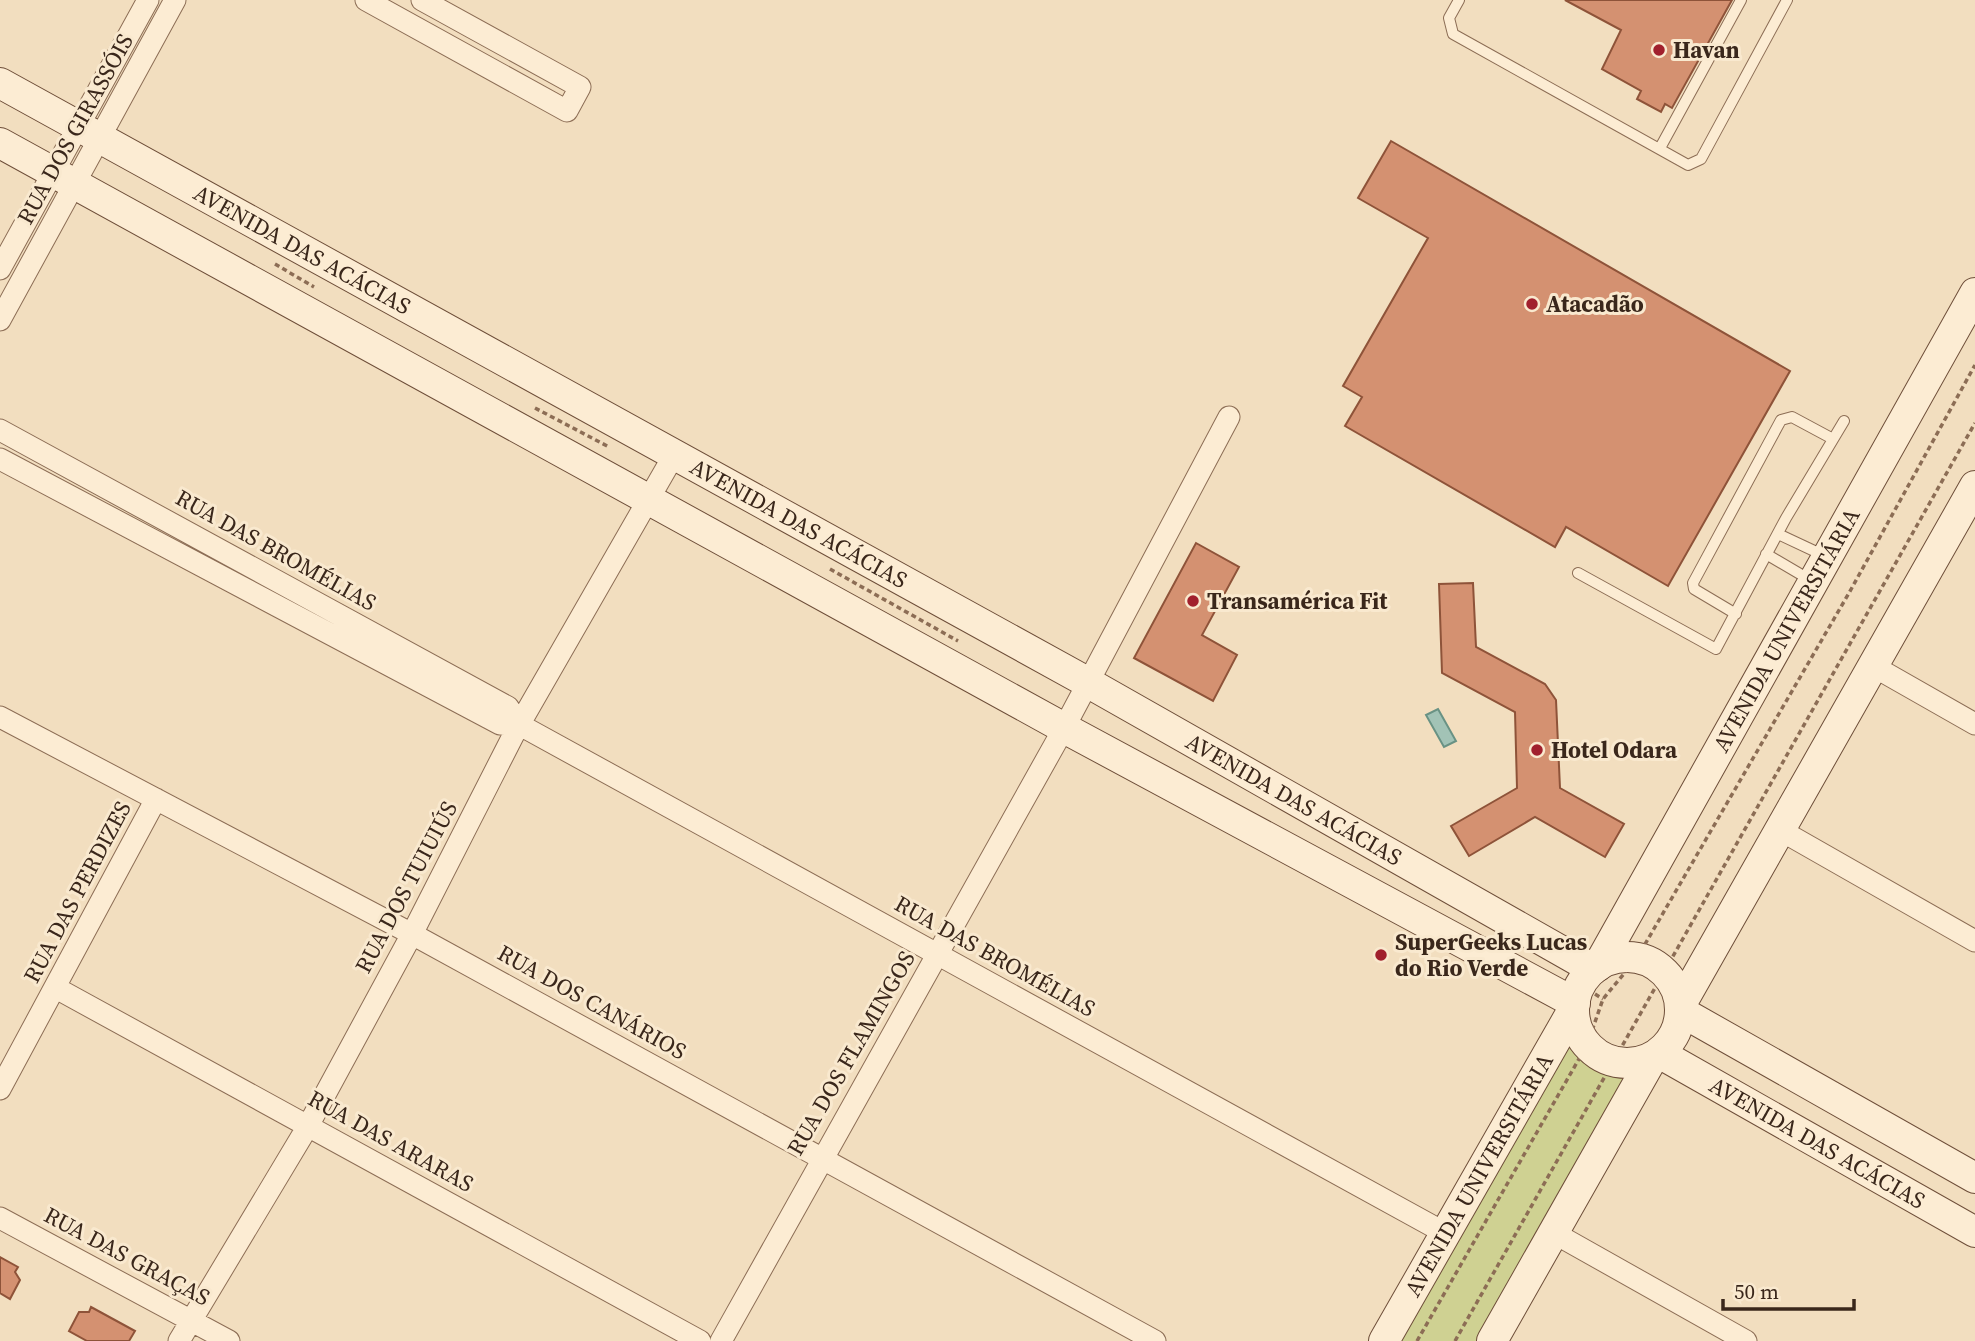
<svg xmlns="http://www.w3.org/2000/svg" width="1975" height="1341" viewBox="0 0 1975 1341" font-family="'Source Serif 4',serif">
<style>
.green{fill:#cfd192}
.water{fill:#a2c3b6;stroke:#699284;stroke-width:2}
.building{fill:#d49171;stroke:#8e5339;stroke-width:2}
.lines{fill:none;stroke-linecap:round;stroke-linejoin:round}
.lane-casing{stroke:#8c6d55;stroke-width:12}
.street-casing{stroke:#8c6d55;stroke-width:23}
.secondary-casing{stroke:#6e4e39;stroke-width:32}
.path{stroke:#8c6d55;stroke-width:3.5;stroke-dasharray:5 3.5;stroke-linecap:butt}
.lane{stroke:#fcecd3;stroke-width:10}
.street{stroke:#fcecd3;stroke-width:21}
.secondary{stroke:#fcecd3;stroke-width:30}
.poi-dot{fill:#a1202d;stroke:#f9e9cf;stroke-width:2.5}
.labels{text-anchor:middle;stroke-width:6;stroke-linejoin:round;paint-order:stroke}
.poi-label{font-size:23px;font-weight:bold;fill:#3a271b;stroke:#f9e9cf;text-anchor:start}
.street-label{font-size:23px;fill:#3a271b;stroke:#f9e9cf}
</style>
<rect width="100%" height="100%" fill="#f2debf"/>
<path class="green" d="M1567 1038C1587 1056 1604 1074 1632 1072L1479 1341H1396Z"/>
<path class="water" d="M1438 709 1456 741 1444 747 1426 715Z"/>
<path class="building" d="M1565 0H1732L1672 108 1665 104 1661 112 1637 99 1641 91 1602 69 1621 30Z
M1391 141 1790 371 1668 586 1566 527 1555 547 1345 426 1362 397 1343 386 1428 238 1358 198Z
M1196 543 1239 567 1202 635 1237 655 1213 701 1134 658Z
M1473 583 1476 647 1545 684 1556 700 1560 788 1624 824 1605 857 1535 817 1469 856 1451 826 1517 788 1515 712 1442 673 1439 584Z
M0 1257 18 1267 15 1272 20 1280 10 1299 0 1293Z
M91 1307 135 1331 129 1341H87L69 1331 79 1312H89Z"/>
<g class="lines">
<g class="lane-casing">
<path id="lane" d="M1459 0 1449 18 1453 34 1688 165 1701 159 1787 0
M1660 148 1741 0
M1778 534 1825 556
M1766 554 1812 581
M1578 573 1716 649 1786 518 1844 421
M1736 614 1694 589 1693 583 1781 420 1792 417 1833 439"/>
</g>
<g class="street-casing">
<path id="street" d="M366 0 567 111 580 87 422 0
M0 269 148 0
M0 320 175 0
M0 430 508 707 520 725
M0 459 500 724 520 725 1445 1233
M1873 666 1975 724
M0 717 412 934 1155 1341
M1780 830 1975 941
M56 988 700 1341
M0 1089 156 799
M0 1218 229 1341
M1554 1233 1746 1341
M179 1341 308 1126 412 934 515 732 674 455
M721 1341 1064 728 1229 417"/>
</g>
<g class="secondary-casing">
<g id="secondary">
<path id="s1" d="M0 83 1087 682 1593 969"/>
<path d="M0 143 1064 728 1575 1003"/>
<circle cx="1627" cy="1010" r="53"/>
<path id="s2" d="M1598 966 1975 293"/>
<path d="M1680 1006 1975 486"/>
<path d="M1680 1011 1975 1178"/>
<path id="s3" d="M1659 1053 1975 1232"/>
<path id="s4" d="M1384 1341 1574 1008"/>
<path d="M1492 1341 1653 1057"/>
</g>
</g>
<path class="path" d="M275 264 314 287
M535 408 609 447
M830 569 958 641
M1595 994 1603 999
M1417 1341 1587 1045 1603 999 1637 958 1849 593 1975 365
M1455 1341 1975 423"/>
<use href="#lane" class="lane"/>
<use href="#street" class="street"/>
<use href="#secondary" class="secondary"/>
</g>
<g class="poi-dot">
<circle cx="1659" cy="50" r="7"/>
<circle cx="1532" cy="304" r="7"/>
<circle cx="1193" cy="601" r="7"/>
<circle cx="1537" cy="750" r="7"/>
<circle cx="1381" cy="955" r="7"/>
</g>
<g class="labels">
<g class="poi-label">
<text x="1673" y="58">Havan</text>
<text x="1546" y="312">Atacadão</text>
<text x="1207" y="609">Transamérica Fit</text>
<text x="1551" y="758">Hotel Odara</text>
<text x="1395" y="950">SuperGeeks Lucas<tspan x="1395" dy="26">do Rio Verde</tspan></text>
</g>
<g class="street-label">
<text transform="translate(75 129) rotate(-61)" y="8">RUA DOS GIRASSÓIS</text>
<text dy="8" stroke="none"><textPath href="#s1" startOffset="345">AVENIDA DAS ACÁCIAS</textPath></text>
<text dy="8" stroke="none"><textPath href="#s1" startOffset="912">AVENIDA DAS ACÁCIAS</textPath></text>
<text transform="translate(276 550) rotate(29)" y="8">RUA DAS BROMÉLIAS</text>
<text dy="8" stroke="none"><textPath href="#s2" startOffset="385">AVENIDA UNIVERSITÁRIA</textPath></text>
<text dy="8" stroke="none"><textPath href="#s1" startOffset="1479">AVENIDA DAS ACÁCIAS</textPath></text>
<text transform="translate(406 887) rotate(-62)" y="8">RUA DOS TUIUIÚS</text>
<text transform="translate(77 892) rotate(-62)" y="8">RUA DAS PERDIZES</text>
<text transform="translate(995 956) rotate(29)" y="8">RUA DAS BROMÉLIAS</text>
<text transform="translate(592 1002) rotate(29)" y="8">RUA DOS CANÁRIOS</text>
<text transform="translate(851 1053) rotate(-60)" y="8">RUA DOS FLAMINGOS</text>
<text transform="translate(391 1141) rotate(29)" y="8">RUA DAS ARARAS</text>
<text dy="8" stroke="none"><textPath href="#s3" startOffset="182">AVENIDA DAS ACÁCIAS</textPath></text>
<text dy="8" stroke="none"><textPath href="#s4" startOffset="191">AVENIDA UNIVERSITÁRIA</textPath></text>
<text transform="translate(127 1256) rotate(28)" y="8">RUA DAS GRAÇAS</text>
</g>
</g>
<path d="M1723 1299v10h131v-10" fill="none" stroke="#3a271b" stroke-width="3.5"/>
<text x="1734" y="1299" font-size="21" fill="#3a271b" stroke="#f9e9cf" stroke-width="5" paint-order="stroke">50 m</text>
</svg>
